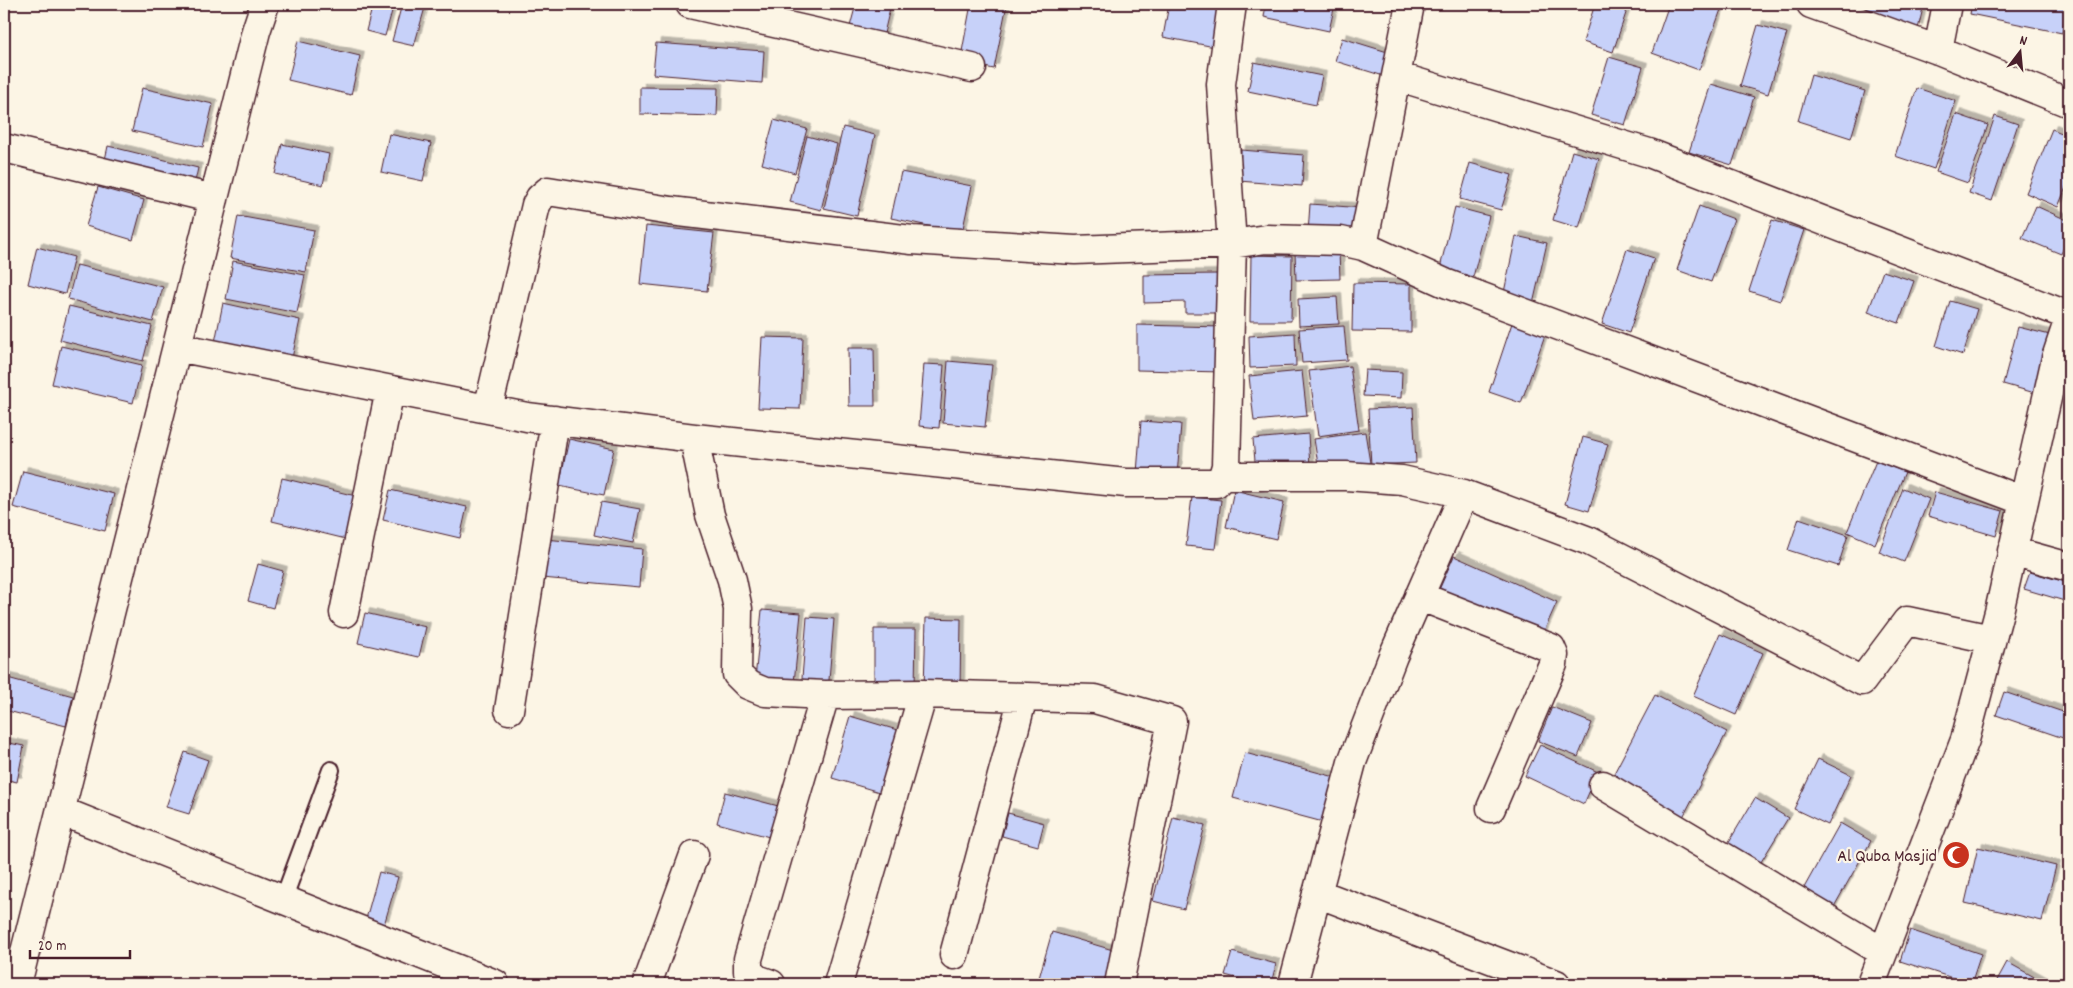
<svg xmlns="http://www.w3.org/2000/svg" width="2073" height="988" viewBox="0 0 2073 988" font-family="Dekko,sans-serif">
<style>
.building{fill:#c7d1f9;stroke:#4a1f2b;filter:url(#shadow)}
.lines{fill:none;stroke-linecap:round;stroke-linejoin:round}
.lane-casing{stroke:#4a1f2b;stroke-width:20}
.street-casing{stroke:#4a1f2b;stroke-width:31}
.lane{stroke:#fcf5e5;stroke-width:16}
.street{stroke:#fcf5e5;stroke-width:28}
.labels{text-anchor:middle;stroke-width:4.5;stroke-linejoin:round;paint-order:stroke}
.poi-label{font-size:18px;fill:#4a1f2b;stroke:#fcf5e5;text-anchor:end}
</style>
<defs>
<filter id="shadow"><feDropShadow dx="4.5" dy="-4.5" stdDeviation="0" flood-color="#0004"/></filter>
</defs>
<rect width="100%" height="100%" fill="#fcf5e5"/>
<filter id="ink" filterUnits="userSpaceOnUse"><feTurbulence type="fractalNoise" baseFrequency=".02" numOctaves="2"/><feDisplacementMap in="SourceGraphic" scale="10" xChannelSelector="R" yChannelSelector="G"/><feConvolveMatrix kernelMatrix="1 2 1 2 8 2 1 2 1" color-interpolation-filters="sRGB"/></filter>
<g filter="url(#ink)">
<path class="building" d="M373 4H394L385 36 366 31Z
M402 4H426L414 46 392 41Z
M856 4H891L882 42 848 34Z
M971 4H1007L994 69 960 62Z
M1169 4H1228L1220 48 1163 37Z
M1266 4H1335L1329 31 1264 17Z
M1595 4H1629L1613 52 1583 42Z
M1669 4H1723L1699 70 1652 53Z
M1866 4H1924L1918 29 1863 17Z
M1972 4H2051L2067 7 2062 33 1970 14Z
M1758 25 1787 33 1768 94 1740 86Z
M1342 38 1394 54 1387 77 1335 61Z
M298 41 360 56 351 95 288 80Z
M656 43 764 51 762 83 653 74Z
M1609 57 1643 67 1625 125 1591 115Z
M1254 62 1322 76 1316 105 1248 91Z
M1811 75 1865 91 1851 138 1798 121Z
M1711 84 1754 97 1732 165 1689 152Z
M640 87 718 88 717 116 640 114Z
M142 88 213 104 203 147 132 131Z
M1917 88 1956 101 1934 169 1895 156Z
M1956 114 1988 125 1968 183 1936 172Z
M1995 116 2018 124 1992 201 1969 193Z
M774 120 807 129 795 173 762 164Z
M843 127 875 135 857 216 824 208Z
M2052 129 2069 136V180L2058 207 2026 193Z
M389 134 431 143 423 181 381 172Z
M807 136 837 144 821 210 790 202Z
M282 144 329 154 323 185 275 174Z
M108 146 198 168 193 191 103 169Z
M1241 150 1304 155 1302 186 1239 181Z
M1572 151 1599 159 1579 228 1553 220Z
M1470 163 1512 175 1501 210 1460 199Z
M901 172 972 186 962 233 891 218Z
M98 187 144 200 133 240 86 226Z
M1310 204 1363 208 1361 237 1308 233Z
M1699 206 1734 219 1711 282 1677 270Z
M2036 206 2069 221V235L2061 254 2022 238Z
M1455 207 1489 216 1473 277 1440 268Z
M238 216 314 230 306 272 230 258Z
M1772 220 1804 230 1780 301 1749 291Z
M646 226 714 233 707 291 640 284Z
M1516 236 1547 243 1533 304 1503 297Z
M37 247 74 257 65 294 28 284Z
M1627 249 1654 258 1629 333 1602 324Z
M1339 250 1340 279 1296 280 1295 252Z
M1251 255 1292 256 1291 321H1250Z
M233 261 305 275 297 313 226 299Z
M77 265 163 287 153 322 68 299Z
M1883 271 1914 281 1899 323 1868 312Z
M1217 274 1218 313H1185V302L1144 303V275Z
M1353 283 1411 284V332L1352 331Z
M1337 297 1339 324 1299 326 1298 299Z
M1950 301 1977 309 1963 355 1936 346Z
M223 303 300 320 291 363 214 347Z
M69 306 152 326 143 361 60 340Z
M1512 323 1545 335 1521 403 1489 392Z
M1137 325 1223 327V372L1137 370Z
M1344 326 1347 360 1302 363 1299 329Z
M2018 327 2050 335 2035 393 2003 384Z
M1295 333 1296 366 1250 368 1249 336Z
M762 337 803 338 800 409 758 408Z
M61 346 142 365 133 403 52 384Z
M848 348H874L875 406H849Z
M948 361 992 365 985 427 943 423Z
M924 364 944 365 939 428 919 426Z
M1350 366 1359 430 1318 436 1309 371Z
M1365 370 1402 372 1401 398 1363 396Z
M1302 371 1307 416 1254 421 1249 376Z
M1413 407 1416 463 1371 465 1368 409Z
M1141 421 1181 424 1177 476 1137 473Z
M1365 432 1370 463 1319 471 1314 439Z
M1308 434 1310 467 1256 472 1253 439Z
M1583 437 1608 444 1589 511 1565 504Z
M569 439 614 449 604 495 559 486Z
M1876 461 1905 472 1875 544 1847 532Z
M23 471 114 494 105 531 13 507Z
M282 478 356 496 346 539 272 521Z
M1903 488 1929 499 1904 562 1879 552Z
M390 490 467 507 460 538 383 520Z
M1234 490 1284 502 1276 539 1226 527Z
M1935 492 2003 511 1996 536 1928 516Z
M1192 497 1221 500 1215 549 1186 546Z
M601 502 640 509 633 543 594 535Z
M1799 518 1848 535 1838 566 1788 550Z
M546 539 642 549 639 587 542 578Z
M1454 556 1557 602 1541 638 1438 592Z
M258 564 283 571 273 608 248 601Z
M2030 572 2069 583 2068 602 2024 589Z
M762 610 801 613 794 683 755 679Z
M365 613 426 627 419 657 358 643Z
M807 617 834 619 828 692 801 690Z
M926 618 961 619 960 689 924 688Z
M874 629H916L915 689 874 688Z
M1720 634 1763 653 1736 715 1693 696Z
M4 677 73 696 66 726 4 710Z
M2004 692 2069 714V740L1996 715Z
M1655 695 1727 732 1683 817 1611 779Z
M1552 707 1592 723 1578 757 1538 741Z
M850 716 904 732 886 794 832 778Z
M4 742 24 746 17 782 4 779Z
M1540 745 1598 772 1584 804 1525 776Z
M185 752 208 760 189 814 166 807Z
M1245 753 1335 777 1323 822 1233 798Z
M1818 759 1851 775 1828 825 1794 809Z
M725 792 786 808 777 839 717 823Z
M1755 798 1788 818 1756 870 1724 850Z
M1008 813 1044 823 1038 846 1002 836Z
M1173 817 1205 825 1184 909 1153 901Z
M1840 823 1871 841 1831 912 1800 895Z
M1978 847 2056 866 2042 921 1965 903Z
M379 872 398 877 384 925 366 919Z
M1910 930 1981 954 1971 984 1900 961Z
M1052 932 1123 953 1114 984H1061L1039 978Z
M1232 952 1276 964 1271 984H1258L1225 975Z
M2007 962 2047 984H1995Z"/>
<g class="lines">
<g class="lane-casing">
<path id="lane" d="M283 900 331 770"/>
</g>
<g class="street-casing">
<path id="street" d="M690 4 972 68
M1811 4 1938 50 2069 103
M1938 50 1947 4
M1396 76 1649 153 2069 316
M4 148 214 199
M1363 246 1410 4
M177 347 527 417 694 438 1126 483H1216L1223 476 1226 466 1232 244 1221 84 1232 4
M488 409 536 205 540 198 548 191 671 211 912 240 1075 250 1232 244 1266 239 1341 241 1363 246 1445 283 2024 501
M694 438 710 515 732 580 738 609 737 674 748 685 765 692 825 695 923 694 1095 699 1172 721 1119 984
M1223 476H1346L1402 480 1464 494 1589 541 1862 681 1907 621 1991 639
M2012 551 2069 567
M1419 596 1551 648 1554 655 1553 664 1491 808
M344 613 390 390
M509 710 555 420
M1603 785 1883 952
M61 811 495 984
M1317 893 1556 984
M954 955 1023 697
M6 984 20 972 256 31 265 4
M647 984 694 855
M771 984 757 979 748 971V959L825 695
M838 984 923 694
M1293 984 1352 762 1393 656 1464 494
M1871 984 1965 740 1999 612 2056 358 2069 319"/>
</g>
<use href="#lane" class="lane"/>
<use href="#street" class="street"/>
</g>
</g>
<defs>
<g id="mosque-disc" transform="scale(1.4375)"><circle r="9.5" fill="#c8321e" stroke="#fcf5e5"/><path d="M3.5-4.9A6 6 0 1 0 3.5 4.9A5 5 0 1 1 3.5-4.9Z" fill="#fff"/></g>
</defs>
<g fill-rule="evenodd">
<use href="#mosque-disc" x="1956" y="855"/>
</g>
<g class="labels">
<g class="poi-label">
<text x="1937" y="861">Al Quba Masjid</text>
</g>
</g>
<rect width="2073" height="988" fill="none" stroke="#fcf5e5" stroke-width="20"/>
<rect x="10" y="10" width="2053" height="968" fill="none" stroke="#4a1f2b" stroke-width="2" filter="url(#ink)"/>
<g transform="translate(2020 52) rotate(16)" stroke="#fcf5e5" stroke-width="4" paint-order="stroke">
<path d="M0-4L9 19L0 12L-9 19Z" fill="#4a1f2b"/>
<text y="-8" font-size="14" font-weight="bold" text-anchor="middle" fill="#4a1f2b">N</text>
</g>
<path d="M30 950v8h100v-8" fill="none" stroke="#4a1f2b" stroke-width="2.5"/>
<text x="38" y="950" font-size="15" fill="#4a1f2b" stroke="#fcf5e5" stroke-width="4" paint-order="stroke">20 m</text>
</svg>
